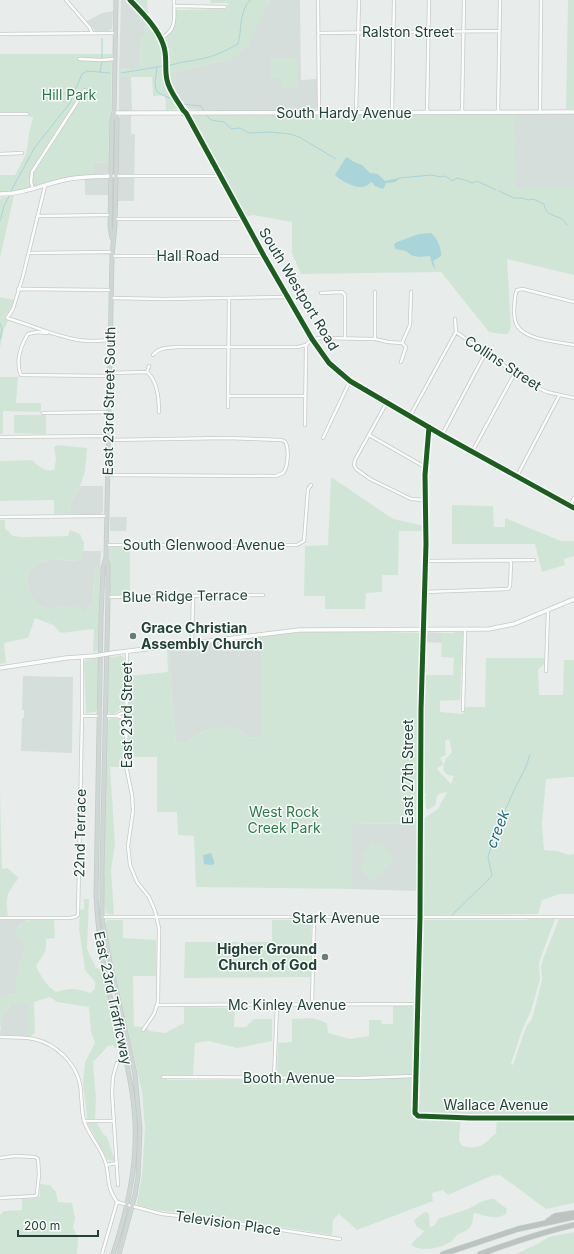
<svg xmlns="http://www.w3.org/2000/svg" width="574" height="1254" viewBox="0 0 574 1254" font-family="Inter,sans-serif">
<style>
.built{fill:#d6dedb}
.green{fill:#d1e5d7;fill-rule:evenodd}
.water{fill:#a9d4da}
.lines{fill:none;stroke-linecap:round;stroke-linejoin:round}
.stream{stroke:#a9d4da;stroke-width:1}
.street-casing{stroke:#c5cac8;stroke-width:4}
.secondary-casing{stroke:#c3cbc8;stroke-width:5}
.primary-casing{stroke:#c3cbc9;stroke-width:5}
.highway-casing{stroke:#c3cbc9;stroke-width:6}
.street{stroke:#fcfcfc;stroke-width:2.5}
.secondary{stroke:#fcfcfc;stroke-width:3.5}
.primary{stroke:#cfd7d5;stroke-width:3.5}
.highway{stroke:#bcc4c2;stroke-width:4.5}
.secondary-bridge-casing{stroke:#c3cbc8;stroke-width:5;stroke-linecap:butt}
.secondary-bridge{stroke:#fcfcfc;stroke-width:3.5}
.cycleway-casing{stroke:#f7fbf9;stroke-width:8}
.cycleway{stroke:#1b5e20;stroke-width:5}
.poi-dot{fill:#697d77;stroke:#f7fbf9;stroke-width:1.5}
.labels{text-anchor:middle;stroke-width:3;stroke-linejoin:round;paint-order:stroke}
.street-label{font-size:14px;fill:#244139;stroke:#f7fbf9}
.park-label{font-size:14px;fill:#2e794a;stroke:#f7fbf9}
.poi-label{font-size:14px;font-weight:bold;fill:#244139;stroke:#f7fbf9;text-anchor:start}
.water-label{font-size:15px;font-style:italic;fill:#1d6f7e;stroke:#f7fbf9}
</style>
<rect width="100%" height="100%" fill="#e8edeb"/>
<path class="built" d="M121 0H128L149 25 144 26V36H141L140 68 134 70 119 69Z
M270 0H300L301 80 317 79V107L316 109 313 110 218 111 188 109 171 84 169 73 216 62 229 61Z
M113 11 112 29 109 31H95L87 21 102 13Z
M119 77H131L132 111H120L119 110Z
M574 113V188H515L514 114Z
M131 115V134H135L134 201H117L118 117 121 116Z
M110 162 109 173 94 175V163Z
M85 178H109V195H85Z
M80 486H103V512L101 514H69L71 502Z
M110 517H127L126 531H110Z
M83 551H101L100 570 97 567 93 588 94 600 85 612 60 606 52 610 41 607 31 597 26 582 28 572 37 564 51 559 76 561 83 556Z
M425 632 442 633V643L425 642Z
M262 636V738L248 737 236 728H216L205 731 186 742H176L172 705 169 648Z
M23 676 73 677 72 753 21 751 22 718H24V710H22Z
M417 823 418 891 352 889V824Z
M28 919 18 927 26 945 16 979V994L6 995 0 998V920Z
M11 1004H28V1036L0 1035 2 1016Z"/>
<path class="green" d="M134 0H147L148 16Z
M211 0H270L268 2 248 46 229 61 216 62 169 73 168 56H166L161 38C174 32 173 23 174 10L227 9 228 3H210Z
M568 0H574V109H566Z
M149 25C158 36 164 47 164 62 164 68 164 74 165 80 167 89 174 97 179 105V109L166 110 165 95 153 96 152 77H119V69L134 70 140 68 141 36H144V26Z
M0 54H112L110 162 94 163V175L16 191 0 192V175H15L26 154 29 134 33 117H29V113H0Z
M297 58 298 87 284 88 281 86V78L271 79 270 59Z
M514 114 516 188H574V275L507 259 511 327 508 334H500L489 332 441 272 301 274 292 253V222L253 215 246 217 192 117 194 115Z
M14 196 0 258V200L2 197Z
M0 297 14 300 11 308 5 317 8 321 4 329 0 348Z
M0 377H18L16 403H41V412L3 411V434H0Z
M14 415H46V434L14 433Z
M57 445 87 448 85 472 80 486 71 502 69 514H54V500L0 501V461L32 460C38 466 45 472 54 470L56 459 54 447Z
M331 477 393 519 424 526 423 531H399L398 575H382V592L366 593 365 609H325V596H304L305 546 328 545Z
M452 505 493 506 494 527H505V518L561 541H574V556L564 559 565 565 542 572 535 544H452Z
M0 520H5V528L13 536 23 537 68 536 70 530 80 534 84 543 83 556 76 561C53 559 46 556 28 572L26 582 31 597 41 607 52 610 60 606 78 607 85 612 94 600 93 571 97 567 100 570 98 651 93 652 94 629 61 633 53 625 35 618 28 638 4 643 6 663 0 664Z
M112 546H130V595L112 596 109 593V548Z
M307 629 419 633V823L352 824V889L196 887 194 836 178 835 177 812H157V757H127L129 676 168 672 167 648H169L172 705 176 742H186L205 731 216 728 229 727 236 728 248 737 262 738V636L307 631Z
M456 632H463L460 700 440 701V712L463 714 465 707H485L486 658H544V664L538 670 539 695H563L564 660H574V777L546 779 542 824 544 850 557 851 569 855 574 854V894H560L542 900 538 914 422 915 424 818 438 809 447 792 439 794 436 798V804L428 810 426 808 425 796 427 794 423 793V787L424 675H453L454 658 441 657 442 633H453ZM449 739 452 752 445 760 444 765 440 758 446 755 445 741ZM444 765 443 770 447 775 454 776 451 784 437 769 439 767Z
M122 656 124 658 125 661 124 706 122 709 113 714 109 713 108 710 109 657Z
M98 658 97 709 95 712 86 713 84 662 86 660Z
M113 718 120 719 123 720 124 767H110L115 844 111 870 114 915 106 913 105 908 104 888 107 722 110 719Z
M0 790 2 869 7 868 19 878C7 892 5 897 8 916H0Z
M372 842 376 845 379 843 394 857 390 862 391 863 382 871 384 873 383 875 380 874 373 882 360 869 366 860 362 857Z
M84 899H89L87 949 96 968 102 970 120 1046 115 1048 113 1045 108 1046 93 1062 96 1099 95 1119 103 1134 107 1137 114 1158V1161L108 1160 106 1157 88 1124 83 1084 85 1062 95 1043 91 1032 89 1007 57 1002 50 997 34 1002 35 1033 31 1036H28V1004H11L2 1016V1026H0V998L6 995 16 994V979L26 945 15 935C22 915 37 919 54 919L55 938 46 939V950L36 966C42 978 45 984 56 992 69 988 78 988 90 993L95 989V982L85 970 79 929 80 910 84 909Z
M528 918 555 919 539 963 540 979 531 1011 522 1030 511 1064 513 1065 526 1027 532 1019 542 980 541 966 543 959 559 919H574V1203L546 1209 500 1175 491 1176 448 1195 443 1190 432 1193 433 1201 357 1230 339 1214 333 1220 332 1235 216 1217 156 1210 137 1205V1202L142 1176 145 1128 142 1092 108 942 106 923 107 920H123V938L156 940V976H133L134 1026 147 1028 149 1031 165 1033 184 1023V1007L235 1008 234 1027H246L254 1019H272V1041L237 1048 209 1041 195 1043 193 1075H166L167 1080H289L290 1076 277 1075 278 1043 292 1042V1019L313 1018 327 1023 328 1033 350 1039 369 1036V1020H381L382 1024H393V1005L415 1006 421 1003 422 922 424 920H527ZM461 1115H497L496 1133C484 1145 479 1150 462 1146L459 1140Z
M272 920H311V977L184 978 185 942H272Z
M40 1184 50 1185 56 1192 58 1202 72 1203 75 1219 73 1227 78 1239 77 1254H0V1215L4 1211 22 1210V1199L38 1198 40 1196Z
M490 1199H494L507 1209 506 1214C496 1220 487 1217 476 1213L473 1214C474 1228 468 1230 457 1235 451 1247 422 1254 411 1245 414 1239 420 1237 424 1231L416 1226 414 1220 423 1213 427 1212 429 1215 430 1227 434 1226 438 1219 468 1209 481 1202Z
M574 1232V1254H516L537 1244 549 1237Z"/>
<path class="water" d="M347 157 354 162 362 165 370 173 378 174 385 181 399 178V179L395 182 386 183 383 189 375 186 372 182C370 183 368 185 366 186 357 190 341 181 335 175L345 159Z
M431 233C437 238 442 249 441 256L433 261 436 271 432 264 430 256 418 257 411 255 406 251 395 249 394 244 397 242 419 234Z
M211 853 214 861V864L211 865 204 864 203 855Z"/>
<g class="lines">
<path class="stream" d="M102 39V58
M168 66C182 61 195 61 209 57 219 54 229 49 238 44 242 30 239 11 250 0
M157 67 155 82 156 90C161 96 167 96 174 100
M100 72 102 61
M121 73 163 66
M182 104 201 106 204 111
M207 116 211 120 224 122 232 129 240 128 249 133 269 132 290 134 299 137 336 159
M399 178 432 175 440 177 445 176 447 177 452 181 457 178C461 179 469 181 472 183L477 181 496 190
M11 191 35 147 70 103 82 74 87 71 110 73
M499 191 514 198H522L528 200 533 199 544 204C545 214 553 215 560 218 563 219 565 222 567 225
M0 221 4 206 10 194
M0 323 2 329 0 339
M451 916 492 876 488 857 495 834 515 788 526 767 530 754"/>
<g class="street-casing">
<path id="street" d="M66 0 90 28 92 33
M130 0 148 20 161 38 165 50 167 81 183 110 186 113
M318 0 319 112
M174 6 225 7
M318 33 499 31
M0 34 115 33
M161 38C178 30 174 16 174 0
M79 59 101 60 115 59
M356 112 359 0
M462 112 464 0
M498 112 500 0
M540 112 541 0
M392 113 394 0
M427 113 429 0
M0 114H27
M0 154 22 153
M111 176H220
M45 186 23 276 13 309 7 318C31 325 54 336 79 340 89 342 100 341 110 340
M33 189 31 182 32 172 85 90
M38 216 110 215
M115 219H244
M29 253 112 252
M112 256H264
M18 289 111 290
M321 293 342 292 345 295V338
M111 298 163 299 289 297
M574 302 523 289 517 290C514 296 515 302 514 309 514 315 514 322 518 327 527 340 559 342 574 345
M456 332 532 385 547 392 574 398
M47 333 37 332 28 334C21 345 15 362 21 375L109 376
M375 339V292
M402 343 410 325 411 292
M153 355C159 347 168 348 177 347H298L306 345 312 339 322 338 375 339 388 342 402 343
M401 362 406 347 402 343
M147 372C158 381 159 399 159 412
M147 372 149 366
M109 373 147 372
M228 396H305
M387 402 355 460 354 465 356 469 370 479 411 499 425 500
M228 407 229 298
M43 413 109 412
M410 416 456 332 455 319
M305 425 306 345
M429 427 425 475 426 544 421 709 420 917 415 1113 418 1116 470 1118H574
M369 435 425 467
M442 435 486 352
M0 437 108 436
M323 438 350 381
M472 452 515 373
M107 475 276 476 283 473C288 468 289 450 286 443 285 441 284 441 281 440L226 438 108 440
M517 476 559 396
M570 506 574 498
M0 517 107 516
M106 545H297L304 541 308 489 311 485
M425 561 534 560
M424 592 508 589 510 586 511 563 510 561
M108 597 263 595
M192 643 193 597
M127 652 126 766 132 795 133 811 128 846 129 855 130 865 137 882 149 897 155 911 159 928 158 1002 154 1014 143 1030
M546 671 548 610
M463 710 465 630
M82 716H100
M105 716H116L126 711
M117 716 126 719
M102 917H574
M0 918H70L75 917 78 915 82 716V657
M157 1005 418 1004
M312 1005 314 918
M0 1037C11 1037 23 1037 34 1039 56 1044 75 1062 80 1084 82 1096 81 1109 84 1121 89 1136 102 1148 106 1164 110 1181 106 1186 117 1202
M117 1063 113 1077 112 1093 118 1185
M163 1077 359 1078 415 1076
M274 1078 277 1005
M84 1121H114
M0 1158 15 1156 35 1157 38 1159 39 1174 37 1194 36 1196 0 1198
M106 1165 117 1163
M117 1202 162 1214 216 1220 340 1239
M102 1254 117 1202"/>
</g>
<g class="secondary-casing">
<path id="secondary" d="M114 113 574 112
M186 113 264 256 312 339 329 363 350 381 442 435 574 508
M0 194C23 194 42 185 64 180 80 176 95 177 111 176
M113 653 299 630 489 629 514 624 574 599
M0 668 66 658 94 656"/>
</g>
<g class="primary-casing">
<path id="primary" d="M112 238 110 227 112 121 114 113 116 0
M106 559 108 565V597L102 871V917L108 953 135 1074 140 1129 138 1177 135 1195 119 1254
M113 1254C127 1211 137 1168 135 1123 133 1070 113 1019 104 967 100 943 97 919 96 895L101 619 103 568 106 558 112 256 115 225 117 120 114 113"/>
</g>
<g class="highway-casing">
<path id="highway" d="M548 1221 555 1216 574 1213
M443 1254 518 1229 574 1217
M480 1254C511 1243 542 1232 574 1225"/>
</g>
<use href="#street" class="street"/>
<use href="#secondary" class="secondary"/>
<use href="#primary" class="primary"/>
<use href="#highway" class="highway"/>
<g class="secondary-bridge-casing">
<path id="secondary-bridge" d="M94 656 113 653"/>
</g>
<use href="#secondary-bridge" class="secondary-bridge"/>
<g class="cycleway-casing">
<path id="cycleway" d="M130 0C142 13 157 27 163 44 168 56 164 68 167 80 169 91 178 101 183 110L186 113 264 256 312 339 329 363 350 381 442 435 574 508
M429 427 425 475 426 544 421 709 420 917 415 1113 418 1116 470 1118H574"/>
</g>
<use href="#cycleway" class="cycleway"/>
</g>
<g class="poi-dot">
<circle cx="133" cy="636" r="4"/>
<circle cx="325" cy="957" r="4"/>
</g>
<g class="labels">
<g class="street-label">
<text x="408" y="37">Ralston Street</text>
<text x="344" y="118">South Hardy Avenue</text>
<text x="188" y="261">Hall Road</text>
<text transform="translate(299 289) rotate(59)" y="5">South Westport Road</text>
<text transform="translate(503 363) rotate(33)" y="5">Collins Street</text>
<text transform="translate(109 401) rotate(-89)" y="5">East 23rd Street South</text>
<text x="204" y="550">South Glenwood Avenue</text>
<text transform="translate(185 596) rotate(-1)" y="5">Blue Ridge Terrace</text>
<text transform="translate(127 715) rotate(-90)" y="5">East 23rd Street</text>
<text transform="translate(408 772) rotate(-90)" y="5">East 27th Street</text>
<text transform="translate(80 833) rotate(-89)" y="5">22nd Terrace</text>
<text x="336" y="923">Stark Avenue</text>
<text transform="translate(113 998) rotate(78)" y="5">East 23rd Trafficway</text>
<text x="287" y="1010">Mc Kinley Avenue</text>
<text x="289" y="1083">Booth Avenue</text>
<text x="496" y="1110">Wallace Avenue</text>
<text transform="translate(228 1223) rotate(8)" y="5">Television Place</text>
</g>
<g class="park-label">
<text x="69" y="100">Hill Park</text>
<text x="284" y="817">West Rock<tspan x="284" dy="16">Creek Park</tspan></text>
</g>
<g class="poi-label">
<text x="141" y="633">Grace Christian<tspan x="141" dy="16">Assembly Church</tspan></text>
<text x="317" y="954" text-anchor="end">Higher Ground<tspan x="317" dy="16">Church of God</tspan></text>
</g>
<g class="water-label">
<text transform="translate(498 829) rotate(-69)" y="5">creek</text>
</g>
</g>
<path d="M18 1230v6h80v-6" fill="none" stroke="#244139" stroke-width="2"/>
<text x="24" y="1230" font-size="12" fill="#244139" stroke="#f7fbf9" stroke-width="3" paint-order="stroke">200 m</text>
</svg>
